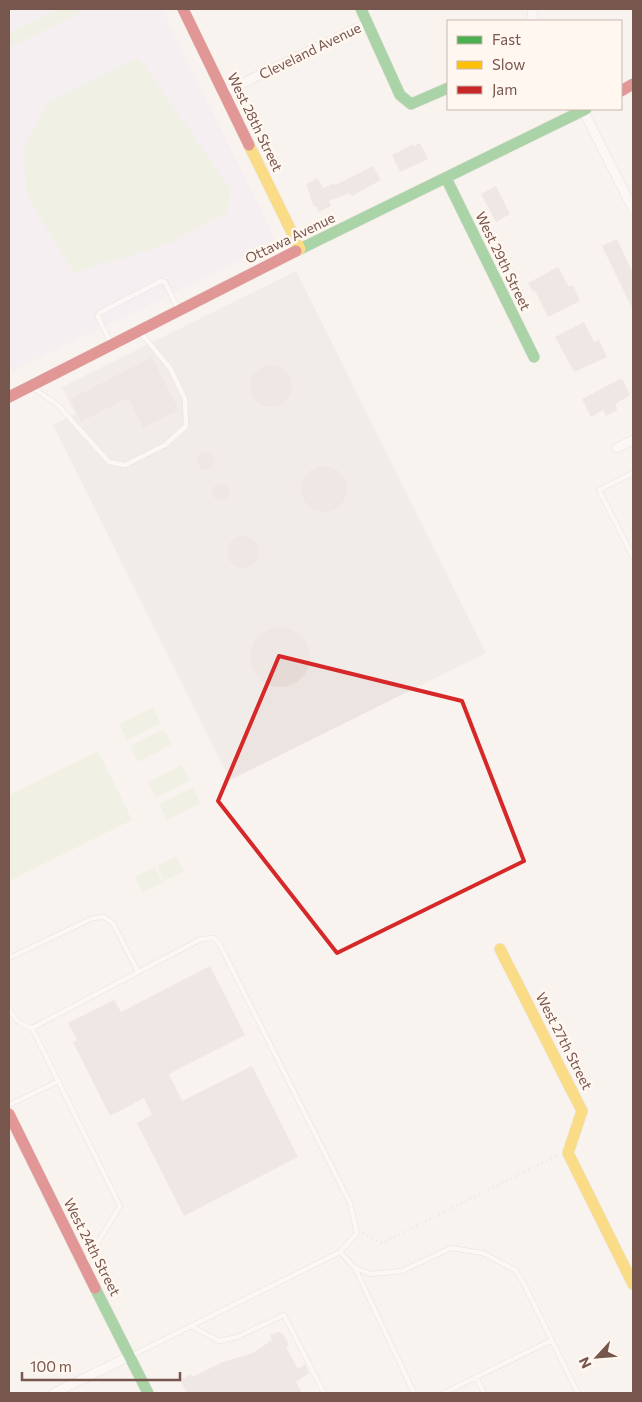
<svg xmlns="http://www.w3.org/2000/svg" width="642" height="1402" viewBox="0 0 642 1402" font-family="Commissioner,sans-serif">
<style>
.industrial{fill:#ece4e0}
.education{fill:#f3ecf4}
.green{fill:#e8eed9}
.building{fill:#e5dad5}
.lines{fill:none;stroke-linecap:round;stroke-linejoin:round}
.lane-casing{stroke:#d7ceca;stroke-width:5.5}
.street-casing{stroke:#d7ceca;stroke-width:10}
.fast-casing{stroke:#d8ceca;stroke-width:12}
.slow-casing{stroke:#d8ceca;stroke-width:12}
.jam-casing{stroke:#d8ceca;stroke-width:12}
.path{stroke:#dad1d0;stroke-width:2;stroke-dasharray:1 4;stroke-linecap:butt}
.lane{stroke:#fefdfc;stroke-width:4.5}
.street{stroke:#fefdfc;stroke-width:9}
.fast{stroke:#4caf50;stroke-width:11}
.slow{stroke:#ffc107;stroke-width:11}
.jam{stroke:#c62828;stroke-width:11}
.marked{fill:none;stroke:#d62828;stroke-width:4;stroke-linejoin:round}
.labels{text-anchor:middle;stroke-width:5;stroke-linejoin:round;paint-order:stroke}
.street-label{font-size:14px;fill:#77564d;stroke:#fff7f0}
</style>
<rect width="100%" height="100%" fill="#f8f3ee"/>
<path class="industrial" d="M296 271 486 653 230 780 53 425 75 414 62 387Z"/>
<path class="education" d="M9 9H162L277 242 12 372 9 365Z"/>
<path class="green" d="M58 9H82L77 14 9 48V33Z
M139 57 231 190 227 213 170 243 74 273 27 196 23 147 49 102Z
M153 707 160 723 127 740 119 724Z
M164 729 171 745 138 762 130 746Z
M98 751 132 820 9 881V795Z
M182 765 190 781 156 797 148 782Z
M193 787 200 803 167 820 159 804Z
M176 856 184 871 164 881 157 866Z
M155 867 163 882 143 892 135 877Z"/>
<path class="building" d="M420 143 428 159 400 172 392 155 413 144 414 146Z
M373 166 381 180 352 196 350 193 329 201 331 206 319 212 316 206 314 207 306 184 317 178 323 188 334 183 335 185Z
M496 186 510 214 496 222 481 194Z
M617 239 633 273V310L602 246Z
M558 267 569 287 573 285 580 301 548 317 535 291 533 292 528 283Z
M584 322 594 342 599 340 607 357 574 372 555 337Z
M152 357 179 410 143 428 128 398 81 422 70 399Z
M250 386a21 21 0 1 1 42 0a21 21 0 1 1-42 0Z
M622 378 630 395 616 404 617 410 606 416 603 410 591 417 582 399Z
M197 461a9 9 0 1 1 18 0a9 9 0 1 1-18 0Z
M301 489a23 23 0 1 1 46 0a23 23 0 1 1-46 0Z
M212 492a9 9 0 1 1 18 0a9 9 0 1 1-18 0Z
M227 552a16 16 0 1 1 32 0a16 16 0 1 1-32 0Z
M250 657a30 30 0 1 1 60 0a30 30 0 1 1-60 0Z
M210 966 245 1035 169 1074 182 1101 252 1066 298 1157 184 1216 137 1123 152 1115 144 1098 110 1116 73 1042 77 1040 68 1023 114 1000 121 1012Z
M278 1332 284 1335 289 1346 286 1347 298 1369 305 1364 309 1373 296 1382 302 1393H187L180 1380 191 1374 192 1377 223 1362 253 1353 272 1340 270 1335Z"/>
<g class="lines">
<g class="lane-casing">
<path id="lane" d="M111 343 98 317 99 313 161 281 165 282 178 309
M33 388 58 405 109 462 125 465 165 445 186 426 185 399 170 368 140 332
M633 473 599 490 633 557
M9 958 93 918 104 917 113 923 138 972
M9 1008C14 1020 20 1024 32 1028
M9 1105 59 1081
M340 1252 355 1268 371 1274 402 1271 451 1248 483 1253 515 1270 524 1284 578 1393
M85 1264 120 1206 32 1028 201 939 213 938 219 943 350 1203 357 1233 340 1252 131 1356
M355 1268 414 1393
M191 1326 219 1341 237 1337 284 1315 324 1393
M476 1377 484 1393
M444 1393 552 1340"/>
</g>
<g class="street-casing">
<path id="street" d="M532 9 533 21
M224 92 368 23
M583 110 633 209
M617 448 633 440
M54 1393 130 1356"/>
</g>
<g class="fast-casing">
<path id="fast" d="M361 9 400 95 411 104 448 88
M446 178 534 357
M296 251 586 109
M95 1288 148 1393"/>
</g>
<g class="slow-casing">
<path id="slow" d="M249 145 300 249
M500 949 582 1111 568 1153 633 1284"/>
</g>
<g class="jam-casing">
<path id="jam" d="M183 9 249 145
M621 91 633 84
M9 397 296 251
M9 1114 95 1288"/>
</g>
<path class="path" d="M363 1233 382 1243 558 1155"/>
<use href="#lane" class="lane"/>
<use href="#street" class="street"/>
<use href="#fast" class="fast"/>
<use href="#slow" class="slow"/>
<use href="#jam" class="jam"/>
</g>
<path d="M0 0H642V1402H0ZM279 656 462 701 524 861 337 953 218 801Z" fill="#f8f3ee" fill-opacity=".55" fill-rule="evenodd"/>
<path class="marked" d="M279 656 462 701 524 861 337 953 218 801Z"/>
<g class="labels">
<g class="street-label">
<text transform="translate(310 51) rotate(-26)" y="5">Cleveland Avenue</text>
<text transform="translate(255 122) rotate(64)" y="5">West 28th Street</text>
<text transform="translate(290 238) rotate(-26)" y="5">Ottawa Avenue</text>
<text transform="translate(503 261) rotate(64)" y="5">West 29th Street</text>
<text transform="translate(564 1041) rotate(63)" y="5">West 27th Street</text>
<text transform="translate(92 1247) rotate(63)" y="5">West 24th Street</text>
</g>
</g>
<rect width="642" height="1402" fill="none" stroke="#77564d" stroke-width="20"/>
<rect x="447" y="20" width="175" height="90" fill="#fff7f0" stroke="#c9b7af"/>
<rect x="457" y="36" width="25" height="8" fill="#4caf50" stroke="#c9b7af"/>
<text x="492" y="45" font-size="15" fill="#77564d">Fast</text>
<rect x="457" y="61" width="25" height="8" fill="#ffc107" stroke="#c9b7af"/>
<text x="492" y="70" font-size="15" fill="#77564d">Slow</text>
<rect x="457" y="86" width="25" height="8" fill="#c62828" stroke="#c9b7af"/>
<text x="492" y="95" font-size="15" fill="#77564d">Jam</text>
<g transform="translate(597 1357) rotate(244)" stroke="#fff7f0" stroke-width="4" paint-order="stroke">
<path d="M0-4L9 19L0 12L-9 19Z" fill="#77564d"/>
<text y="-8" font-size="14" font-weight="bold" text-anchor="middle" fill="#77564d">N</text>
</g>
<path d="M22 1372v8h158v-8" fill="none" stroke="#77564d" stroke-width="2.5"/>
<text x="30" y="1372" font-size="15" fill="#77564d" stroke="#fff7f0" stroke-width="4" paint-order="stroke">100 m</text>
</svg>
